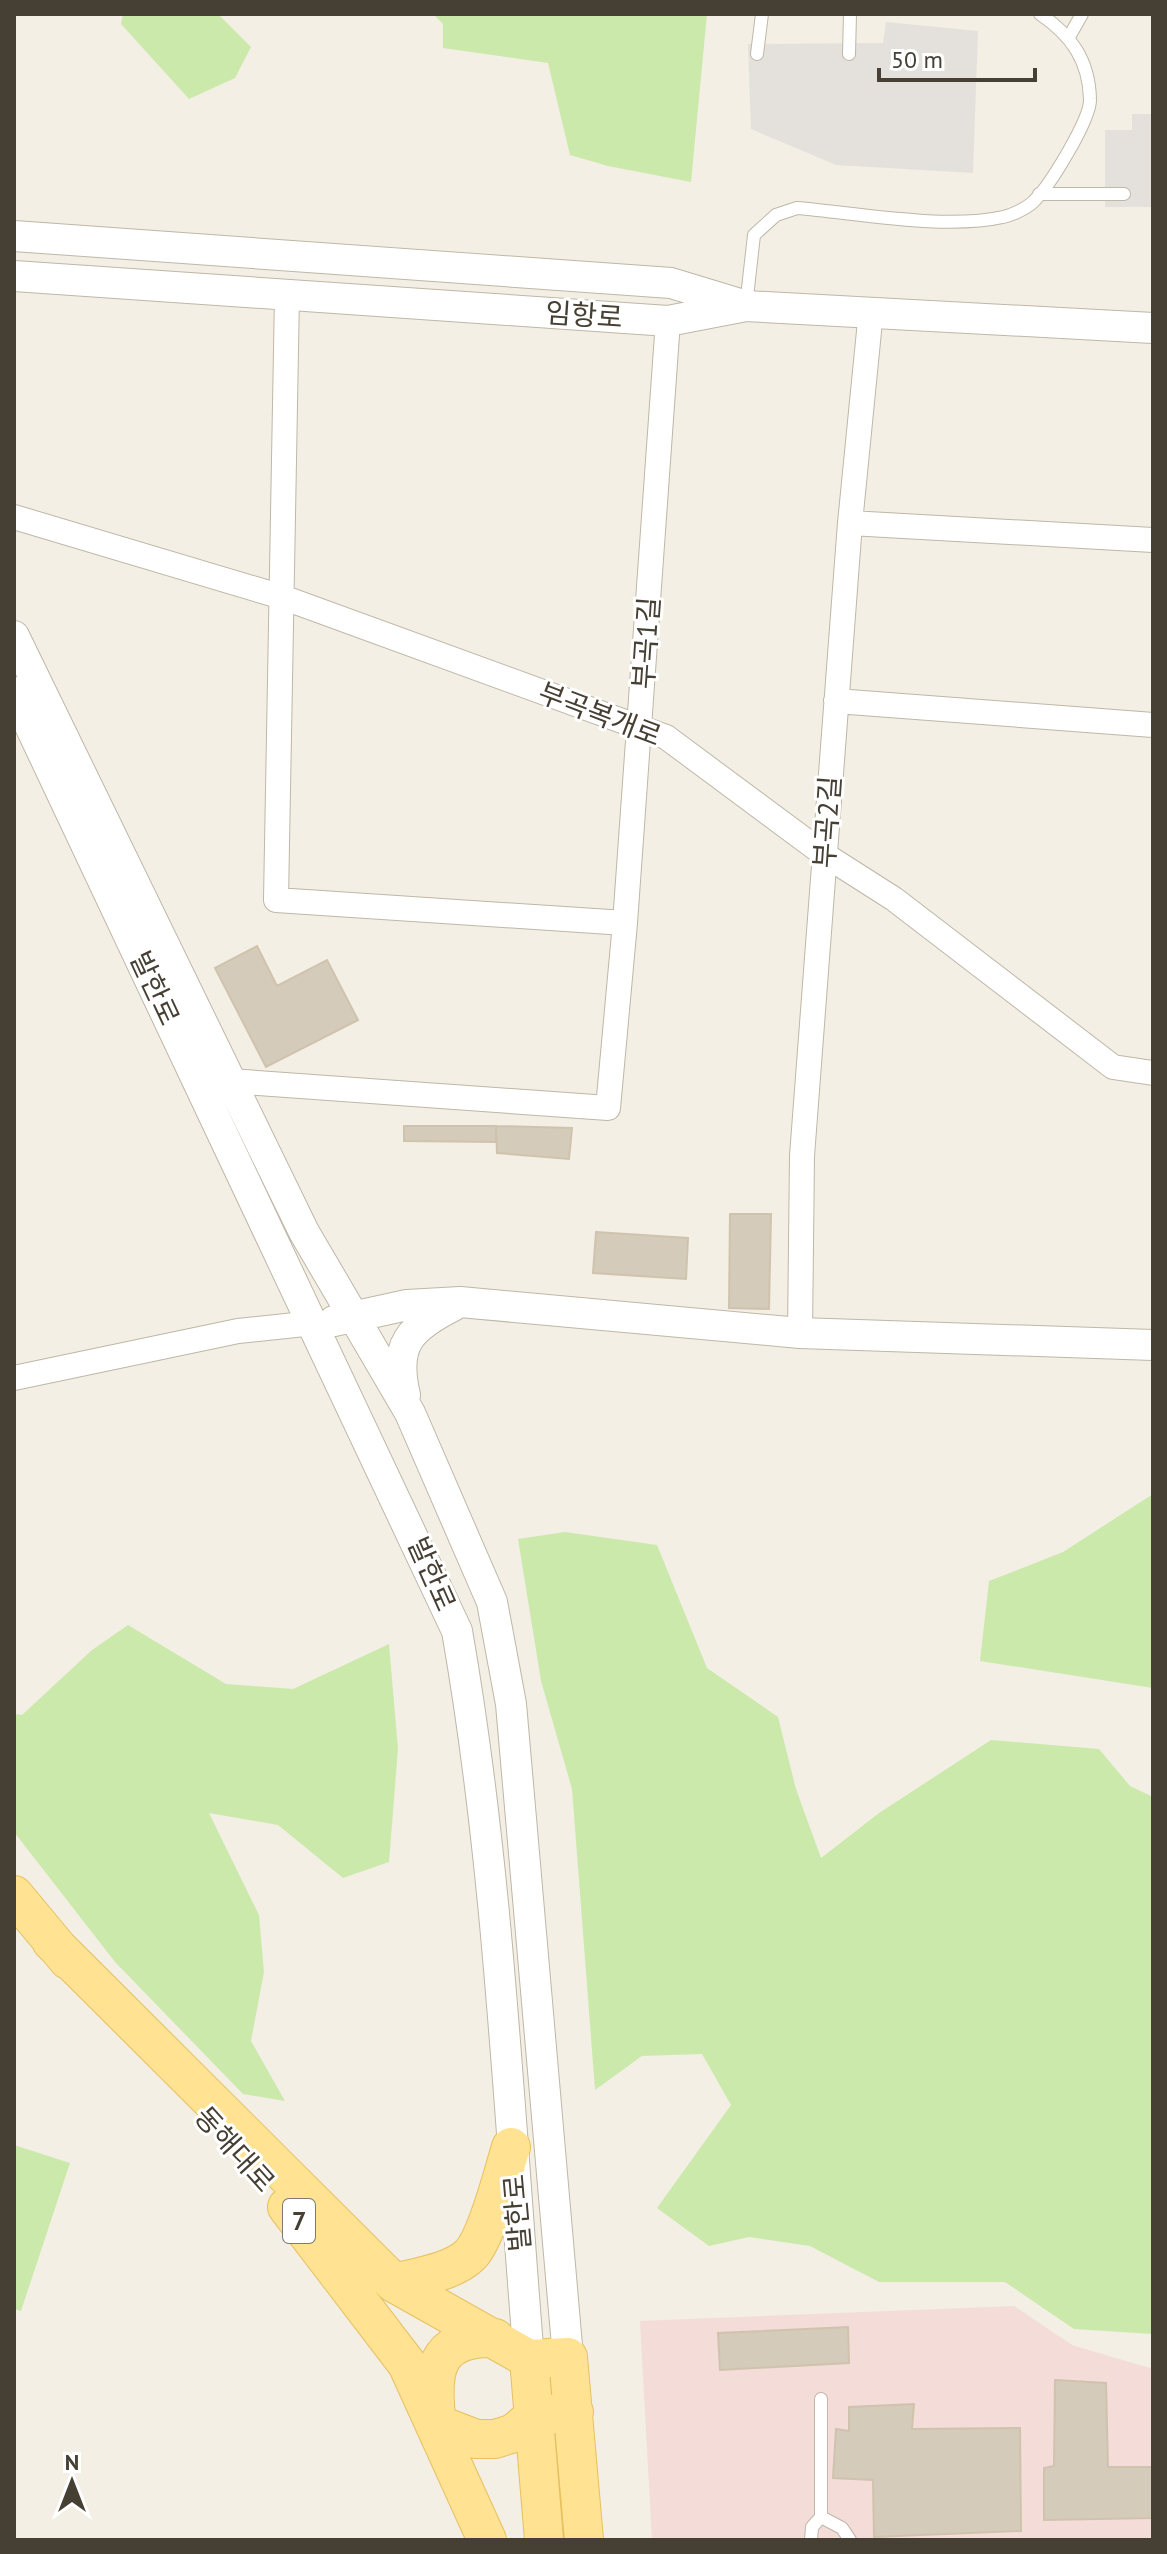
<svg xmlns="http://www.w3.org/2000/svg" width="1167" height="2554" viewBox="0 0 1167 2554" font-family="'PT Sans','Noto Sans KR',sans-serif">
<style>
.medical{fill:#f4dcd8}
.green{fill:#cce9ac}
.parking{fill:#e4e1dd}
.building{fill:#d5cbba;stroke:#d0c3ad;stroke-width:2}
.lines{fill:none;stroke-linecap:round;stroke-linejoin:round}
.service-casing{stroke:#bfb7a7;stroke-width:14}
.minor-casing{stroke:#bfb7a7;stroke-width:26}
.tertiary-casing{stroke:#bfb7a7;stroke-width:32}
.primary-casing{stroke:#e7c05f;stroke-width:40}
.service{stroke:#fff;stroke-width:12}
.minor{stroke:#fff;stroke-width:24}
.tertiary{stroke:#fff;stroke-width:30}
.primary{stroke:#ffe292;stroke-width:38}
.labels{text-anchor:middle;stroke-width:6;stroke-linejoin:round;paint-order:stroke}
.shield{fill:#fff;stroke:#7e7971;stroke-width:2}
.shield-label{font-size:26px;font-weight:bold;fill:#463f34}
.street-label{font-size:28px;fill:#463f34;stroke:#fff}
</style>
<rect width="100%" height="100%" fill="#f3efe5"/>
<path class="medical" d="M1014 2306 1072 2345 1153 2369V2540H652L640 2321Z"/>
<path class="green" d="M123 14H218L251 47 235 78 189 99 121 24Z
M433 14H707L691 182 608 166 570 155 548 63 443 48V24Z
M1153 1494V1688L980 1661 989 1581 1063 1552Z
M565 1532 657 1545 707 1668 778 1717 796 1789 821 1858 879 1813 991 1740 1099 1749 1130 1786 1153 1797V2334L1074 2329 1005 2282H879L810 2246 749 2237 709 2246 657 2208 731 2105 702 2054 642 2056 595 2090 572 1789 541 1681 518 1539Z
M128 1625 226 1684 293 1689 389 1644 398 1749 389 1862 343 1878 278 1825 209 1813 259 1915 264 1972 251 2041 285 2101 243 2094 115 1962 14 1832V1714L22 1715 92 1650Z
M14 2145 70 2163 21 2311 14 2309Z"/>
<path class="parking" d="M886 22 978 31 973 173 836 165 751 129 748 44 883 43Z
M1132 114H1153V207H1105V130H1132Z"/>
<path class="building" d="M257 946 277 986 327 960 358 1020 266 1067 215 968Z
M404 1126H496V1142L404 1141Z
M496 1126 572 1128 569 1159 497 1153Z
M730 1214H771L769 1309 729 1308Z
M596 1232 688 1238 686 1279 593 1273Z
M848 2327 849 2363 720 2370 718 2333Z
M1055 2380 1106 2383 1108 2467H1153V2518L1044 2520V2468L1054 2466Z
M914 2404 912 2429 1020 2428 1021 2531 874 2537 873 2480 833 2478 836 2429 849 2431V2407Z"/>
<g class="lines">
<g class="service-casing">
<path id="service" d="M1069 37 1082 14
M757 54 762 14
M849 54 850 14
M1039 194H1124
M746 306 754 235 776 215 797 208C857 213 945 230 1003 217 1013 215 1029 207 1035 200 1050 185 1091 119 1090 99 1089 60 1071 35 1040 14
M821 2399V2517L842 2528 850 2540
M811 2540 812 2527 821 2517"/>
</g>
<g class="minor-casing">
<path id="minor" d="M287 295 276 900 625 923
M14 517 282 597 666 737 825 855 894 899 1113 1067 1153 1073
M850 523 1153 540
M836 701 1153 725
M230 1081 608 1108 625 923 668 321
M800 1333 802 1156 850 523 871 311
M14 1378 238 1331 314 1323"/>
</g>
<g class="tertiary-casing">
<path id="tertiary" d="M14 236 671 283 740 304
M14 276 668 321 746 306 1153 328
M14 636 304 1232 410 1413 492 1602 511 1704 568 2357
M14 692 457 1631C499 1870 509 2118 529 2359
M334 1321 407 1305 460 1302 800 1333 1153 1345
M405 1395C393 1344 410 1328 453 1306"/>
</g>
<g class="primary-casing">
<path id="primary" d="M14 1895 68 1960
M51 1941 394 2283 529 2359 568 2357 584 2540
M287 2207 407 2364 487 2540
M394 2283C417 2277 454 2272 471 2254 488 2235 503 2173 511 2147
M495 2338C434 2336 430 2372 437 2424L476 2439H495L514 2433 534 2416 574 2412
M529 2359 544 2540"/>
</g>
<use href="#service" class="service"/>
<use href="#minor" class="minor"/>
<use href="#tertiary" class="tertiary"/>
<use href="#primary" class="primary"/>
</g>
<g class="labels">
<rect class="shield" x="283" y="2199" width="32" height="44" rx="6"/>
<g class="shield-label">
<text x="299" y="2230">7</text>
</g>
<g class="street-label">
<text transform="translate(584 315) rotate(4)" y="10">임항로</text>
<text transform="translate(646 643) rotate(-86)" y="10">부곡1길</text>
<text transform="translate(600 714) rotate(21)" y="10">부곡복개로</text>
<text transform="translate(827 822) rotate(-86)" y="10">부곡2길</text>
<text transform="translate(155 988) rotate(65)" y="10">발한로</text>
<text transform="translate(432 1574) rotate(66)" y="10">발한로</text>
<text transform="translate(235 2149) rotate(48)" y="10">동해대로</text>
<text transform="translate(517 2213) rotate(-95)" y="10">발한로</text>
</g>
</g>
<rect width="1167" height="2554" fill="none" stroke="#463f34" stroke-width="32"/>
<g transform="translate(72 2482)" stroke="#ffffff" stroke-width="6" paint-order="stroke">
<path d="M0-6L14 30L0 20L-14 30Z" fill="#463f34"/>
<text y="-12" font-size="22" font-weight="bold" text-anchor="middle" fill="#463f34">N</text>
</g>
<path d="M879 68v12h156v-12" fill="none" stroke="#463f34" stroke-width="4"/>
<text x="891" y="68" font-size="24" fill="#463f34" stroke="#ffffff" stroke-width="6" paint-order="stroke">50 m</text>
</svg>
